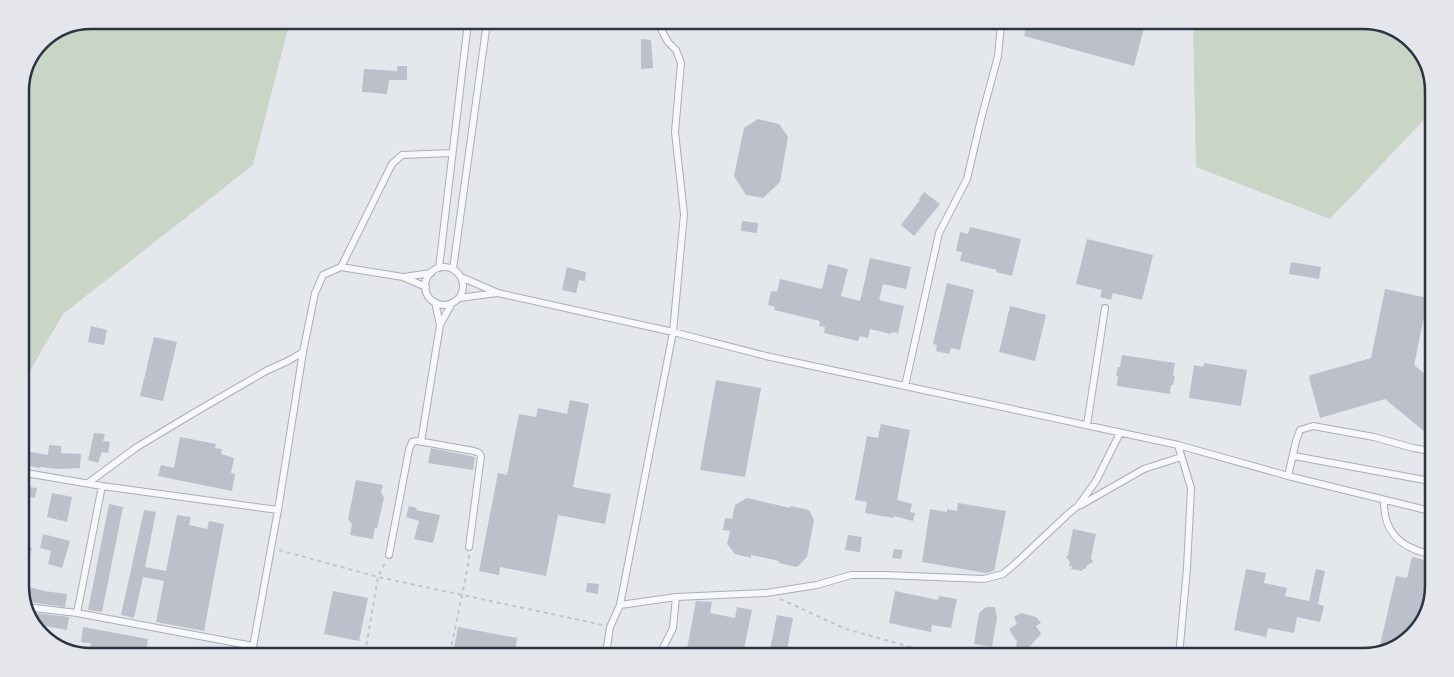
<svg xmlns="http://www.w3.org/2000/svg" width="1454" height="677" viewBox="0 0 1454 677" font-family="Rubik,sans-serif">
<style>
.green{fill:#c9d6c5}
.building{fill:#bbc0ca}
.lines{fill:none;stroke-linecap:round;stroke-linejoin:round}
.lane-casing{stroke:#a9aeb7;stroke-width:8}
.path{stroke:#c2c5cb;stroke-width:2;stroke-dasharray:4 4;stroke-linecap:butt}
.lane{stroke:#f7f8fa;stroke-width:6}
.rim{fill:none;stroke:#2b3445;stroke-width:2.5}
</style>
<rect width="100%" height="100%" fill="#e4e7ec"/>
<path class="green" d="M91 20 290 21 253 165 63 314 20 388V86L41 41Z
M1193 25H1391L1422 51 1434 86V109L1330 219 1196 167Z"/>
<path class="building" d="M1027 24H1143L1142 28H1144L1134 66 1024 36Z
M641 39 651 40 653 68 641 69Z
M397 66H407V80H389L387 94 362 92 364 69 397 71Z
M758 119 779 124 788 137 780 182 763 198 746 195 734 176 744 128Z
M924 192 940 204 914 236 901 225 920 200 919 199Z
M742 221 758 223 757 233 741 231Z
M970 227 1021 239 1012 276 996 272 997 270 960 261 962 252 956 251 960 232 968 234Z
M1087 239 1153 255 1142 300 1113 293 1111 300 1100 297 1102 290 1076 284Z
M870 258 911 267 906 289 883 284 879 300 904 306 898 333 892 332 891 334 870 329 868 338 860 336 858 341 824 333 825 327 819 326 820 321 774 310 775 307 768 305 771 291 777 292 780 279 822 289 828 264 848 269 841 296 860 301Z
M1291 262 1321 267 1319 279 1289 274Z
M567 267 586 272 585 281 579 280 576 293 562 290Z
M947 283 974 290 960 350 951 348 949 354 936 351 937 345 933 344Z
M1385 289 1428 298 1414 365 1431 379 1430 436 1385 399 1320 418 1309 378 1311 375 1371 358Z
M1010 306 1046 315 1035 361 999 352Z
M91 326 107 330 104 345 88 342Z
M154 337 177 342 163 401 140 396Z
M1122 355 1175 363 1173 375 1175 376 1173 385H1171L1170 394 1117 386 1118 376H1116L1118 367H1120Z
M1204 363 1247 370 1241 406 1189 398 1194 365 1203 367Z
M716 380 761 388 745 477 700 470Z
M570 400 589 404 573 487 611 494 605 524 558 515 546 576 500 567 499 575 479 571 498 473 507 475 519 414 536 417 538 408 567 414Z
M881 424 910 430 897 500 912 504 910 512 915 513 913 521 894 516V518L865 513 867 502 855 500 867 436 878 438Z
M94 433 105 434 103 441 110 442 108 453 102 452 98 463 88 460Z
M180 437 216 444 215 448 222 449 221 454 234 458 231 473 235 474 232 491 158 476 161 465 174 468Z
M49 445 61 446V453L81 454 80 468 59 469 40 467V468L20 464V450L48 455Z
M431 448 475 457 473 470 428 463Z
M356 480 383 485 381 492 384 498 378 524 377 528H375L373 539 350 535 352 524 348 519Z
M20 486 37 488 35 498 30 497 29 505 20 504Z
M52 493 72 497 67 522 47 517Z
M747 498 790 508V506L809 510 814 520 807 557 797 567 779 563V561L751 555V558L735 554 727 544 730 531 723 530 725 518 732 519 735 505Z
M958 503 1006 511 994 571 986 573 922 562 930 509 947 512V509L957 511Z
M109 504 123 507 102 612 88 610Z
M409 506 417 508 416 510 440 515 433 543 414 539 419 521 406 517Z
M144 510 156 512 145 567 166 571 177 515 191 517 189 525 207 529 209 521 224 524 204 631 156 622 164 581 143 577 134 618 121 615Z
M20 528 30 531 27 547 32 548 29 558 25 557V559H20Z
M1073 529 1096 534 1091 558 1093 562 1086 566V569H1083L1082 571 1071 569 1072 566H1069L1070 562 1066 557 1068 555Z
M43 534 70 541 62 568 48 564 51 551 40 548Z
M848 535 862 537 860 552 845 550Z
M894 549 903 550 901 559 892 558Z
M1412 557 1429 561 1428 614 1403 645 1385 650 1379 649 1396 576 1407 578Z
M1246 569 1266 573 1264 583 1287 588 1285 596 1309 601 1316 569 1325 571 1318 604 1324 606 1320 622 1297 617 1294 633 1268 628 1266 637 1234 630Z
M587 583 599 584 598 594 586 592Z
M22 585 44 591 67 594 65 607 36 603 23 599 21 593Z
M333 591 368 598 359 641 324 634Z
M895 591 938 600 939 596 957 599 951 628 932 625 931 632 889 623Z
M696 601 712 602 710 613 735 618 737 607 752 610 743 654H686Z
M986 607H995L997 618 992 647 974 644 979 613Z
M35 613 69 617 67 630 33 624Z
M1021 613 1036 617 1041 623 1036 626 1041 634 1030 646 1028 653 1015 651 1017 642 1009 629 1017 624 1014 617Z
M777 615 793 618 786 655 769 654Z
M83 627 148 639 146 652H89L91 643 81 642Z
M458 627 517 638 515 653H453Z"/>
<g class="lines">
<g class="lane-casing">
<path id="lane" d="M1382 25 1409 40
M341 267 392 164 402 155 452 153
M425 286a19 19 0 1 1 38 0a19 19 0 1 1-38 0Z
M439 268 468 22
M453 269 487 22
M404 277 431 273
M461 277 498 293 673 332 766 356 1178 445
M459 298 497 293
M435 302 440 325
M905 386 939 233 967 179 981 119 998 56 1001 24
M1087 425 1105 308
M421 442 440 325 452 303
M1294 456 1430 481
M20 472 102 486 278 510
M1288 476 1296 441 1300 430 1313 426 1374 437 1413 448 1430 451
M88 483 137 447 197 411 266 371 288 361 303 352
M1384 500C1383 531 1399 547 1429 554
M1081 505 1144 469 1181 457
M389 555 409 450 412 442 418 441 474 451 479 453 481 456 469 547
M676 597 766 593 817 585 851 575H885L984 579 1003 574 1016 563 1068 514 1078 506 1096 481 1120 433
M620 605 676 597 673 628 660 654
M26 607 77 613 253 646
M77 613 102 486
M252 652 278 510 303 352 315 293 323 275 341 267 403 277 426 287
M606 654 610 627 620 605 673 332 684 214 675 132 681 63 676 50 668 42 662 31 660 22
M1179 656 1187 568 1191 488 1178 445 1288 476 1430 511"/>
</g>
<path class="path" d="M279 550 378 577 603 625
M780 599 846 629 939 655
M365 653 378 577 385 563
M450 653 468 566 469 555"/>
<use href="#lane" class="lane"/>
</g>
<path d="M0 0H1454V677H0ZM91 29H1363A62 62 0 0 1 1425 91V586A62 62 0 0 1 1363 648H91A62 62 0 0 1 29 586V91A62 62 0 0 1 91 29Z" fill="#e4e6eb" fill-rule="evenodd"/>
<path class="rim" d="M91 29H1363A62 62 0 0 1 1425 91V586A62 62 0 0 1 1363 648H91A62 62 0 0 1 29 586V91A62 62 0 0 1 91 29Z"/>
</svg>
